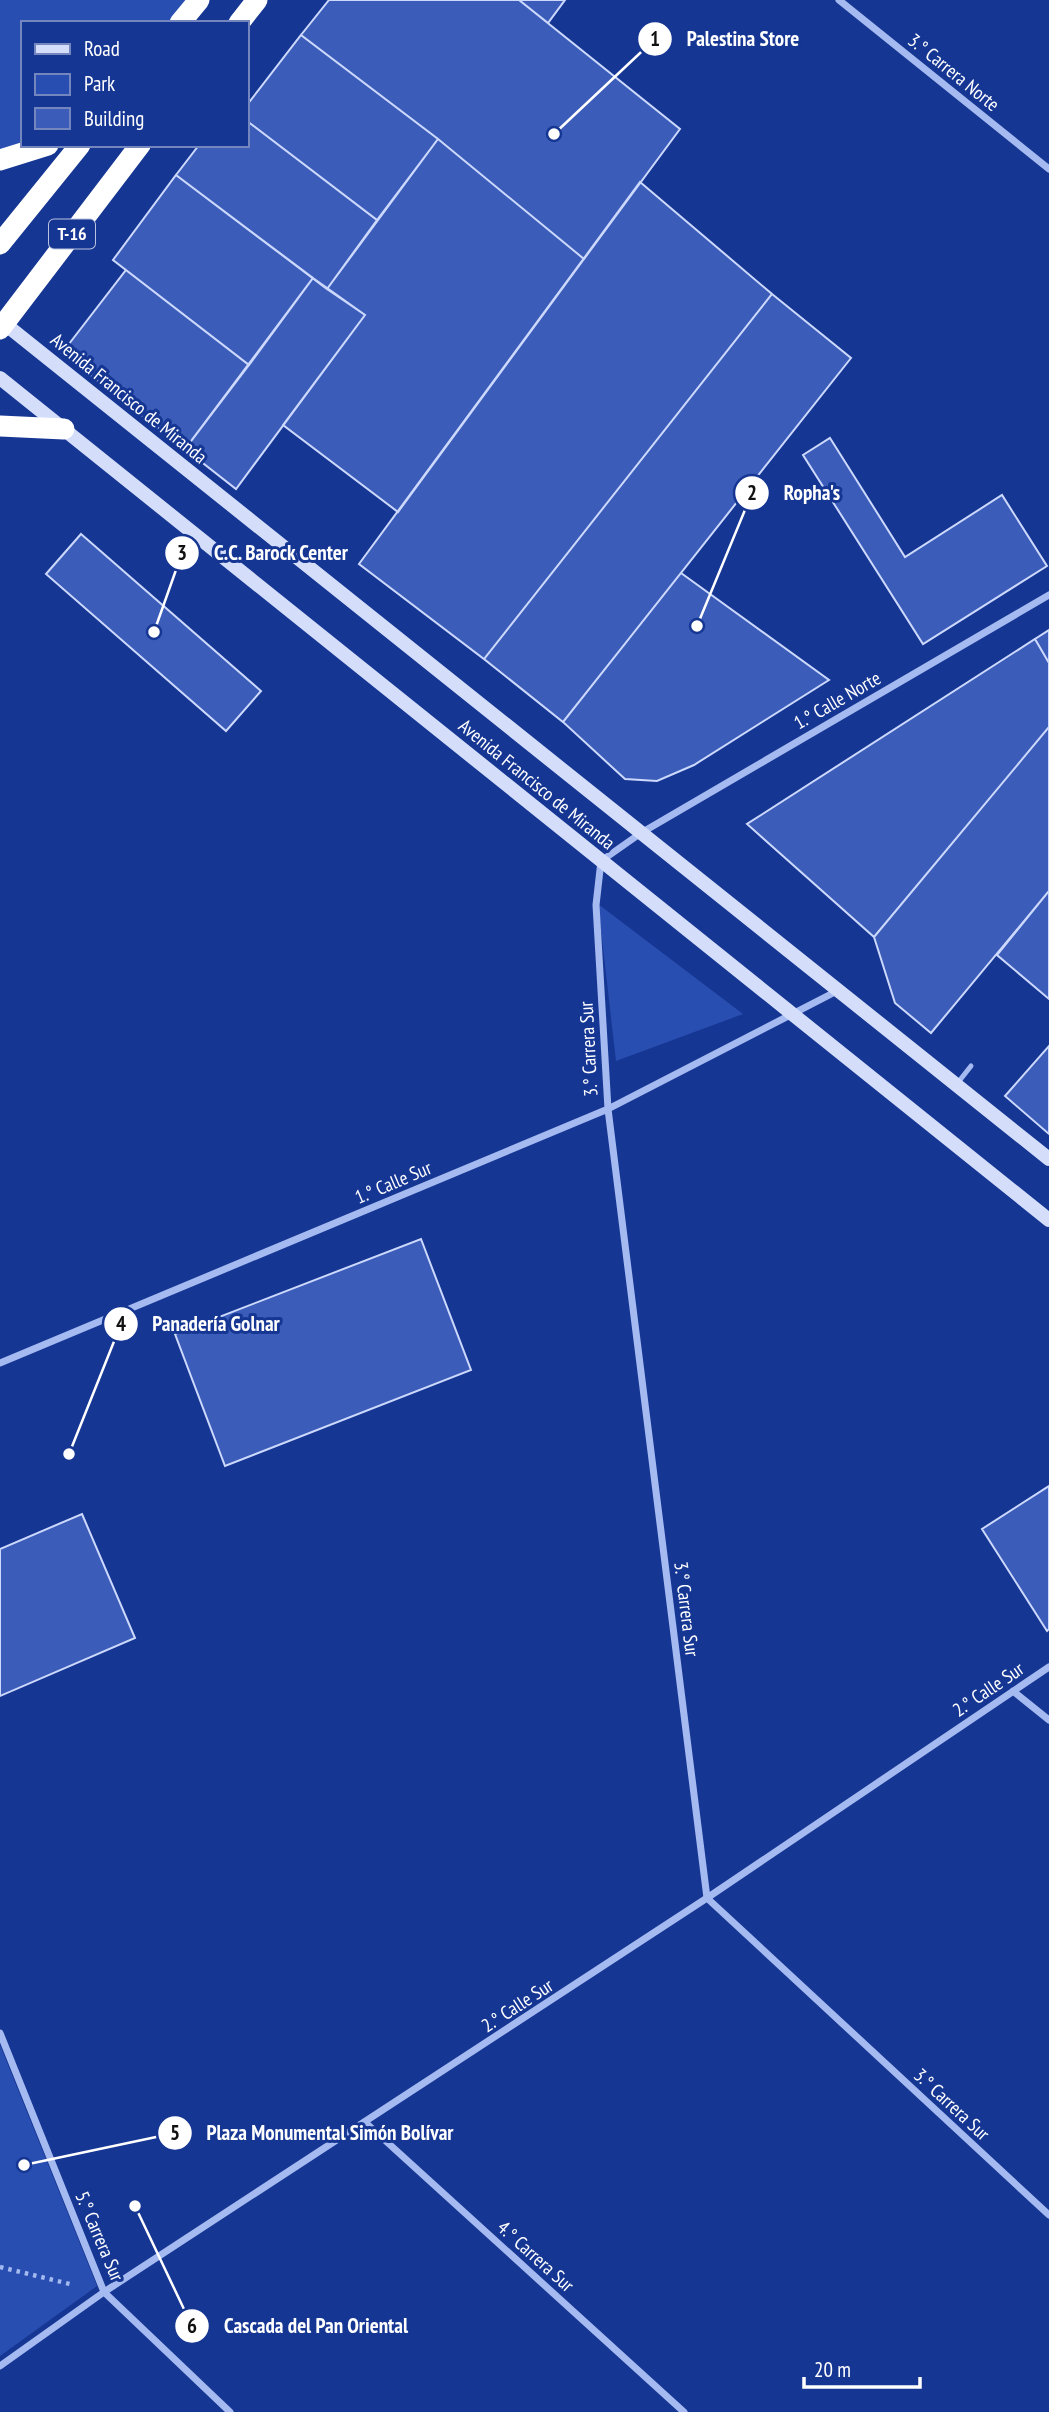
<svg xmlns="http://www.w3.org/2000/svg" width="1049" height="2412" viewBox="0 0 1049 2412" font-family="'PT Sans Narrow',sans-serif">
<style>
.green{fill:#294eb1}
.building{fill:#3b5cb9;stroke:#ccd9fc;stroke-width:2}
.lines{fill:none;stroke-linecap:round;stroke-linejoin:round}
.path{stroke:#a5baf1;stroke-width:4.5;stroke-dasharray:3.5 5;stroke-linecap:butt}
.lane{stroke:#a5baf1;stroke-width:5}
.street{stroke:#a5baf1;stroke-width:7}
.secondary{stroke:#d4defb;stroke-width:14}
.highway{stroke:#fff;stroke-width:21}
.labels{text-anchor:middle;stroke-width:6;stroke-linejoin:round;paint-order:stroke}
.shield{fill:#163693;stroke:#b9c3df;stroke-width:2}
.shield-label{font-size:18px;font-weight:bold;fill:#fff}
.street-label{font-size:19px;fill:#fff;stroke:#163693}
.leader{fill:none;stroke:#fff;stroke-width:2.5}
.callout-dot{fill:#fff;stroke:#163693;stroke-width:2.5}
.mark-label{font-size:21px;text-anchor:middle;font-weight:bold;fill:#111}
.callout-label{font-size:21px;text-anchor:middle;font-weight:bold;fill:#fff;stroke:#163693;stroke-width:6;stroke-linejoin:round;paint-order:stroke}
</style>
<rect width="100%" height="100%" fill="#163693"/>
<path class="green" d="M0 0H199L180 23H23V145L0 160Z
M598 904 743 1014 616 1061Z
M0 2045 97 2286 0 2356Z"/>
<path class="building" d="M329 0H519L680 129 584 259 438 139 301 35Z
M519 0H565L548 23Z
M301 35 438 139 377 220 247 121V105Z
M247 121 377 220 327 289 176 175 199 145H247Z
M438 139 584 259 398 512 283 425 365 315 327 289Z
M176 175 313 278 249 365 113 260Z
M640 182 772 294 484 659 359 564Z
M126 270 249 365 185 449 62 353Z
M313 278 365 315 236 489 185 449Z
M772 294 851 358 563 722 484 659Z
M830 438 905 557 1002 495 1047 566 923 644 803 455Z
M81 534 261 691 226 731 46 574Z
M681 573 829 680 694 765 657 781 625 779 563 722Z
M1049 630V663L1035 639Z
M1035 639 1049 663V727L874 937 747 824Z
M1049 727V891L931 1033 895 1003 874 937Z
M1049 891V999L997 955Z
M1049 1046V1134L1005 1096Z
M421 1239 471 1370 225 1466 175 1334Z
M1049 1486V1629L1047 1631 982 1529Z
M82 1514 135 1638 0 1696V1549Z"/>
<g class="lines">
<path class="path" d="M0 2267 74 2285"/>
<path class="lane" d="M956 1085 971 1066"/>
<path class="street" d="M839 0 1049 169
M1049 595 641 833 601 861 596 905 608 1109 707 1898 1049 2215
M0 1363 608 1109 837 991
M1013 1691 1049 1720
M0 2033 104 2292 230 2412
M366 2123 684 2412
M0 2366 104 2292 707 1898 1049 1667"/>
<path class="secondary" d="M0 320 1049 1159
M0 378 1049 1220"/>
<path class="highway" d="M180 23 199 0
M239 23 257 0
M0 160 48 145
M0 244 80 145
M0 329 140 145
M0 426 64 429"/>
</g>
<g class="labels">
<rect class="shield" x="49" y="219.5" width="46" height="29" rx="5"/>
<g class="shield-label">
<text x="72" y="240">T-16</text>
</g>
<g class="street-label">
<text transform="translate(954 72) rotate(39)" y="7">3.° Carrera Norte</text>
<text transform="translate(129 398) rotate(39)" y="7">Avenida Francisco de Miranda</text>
<text transform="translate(837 700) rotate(-30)" y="7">1.° Calle Norte</text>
<text transform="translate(537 784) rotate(39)" y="7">Avenida Francisco de Miranda</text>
<text transform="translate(588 1049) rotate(-93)" y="7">3.° Carrera Sur</text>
<text transform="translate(393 1182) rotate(-23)" y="7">1.° Calle Sur</text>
<text transform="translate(687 1609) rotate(83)" y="7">3.° Carrera Sur</text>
<text transform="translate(988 1689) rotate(-34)" y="7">2.° Calle Sur</text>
<text transform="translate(517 2005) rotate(-33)" y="7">2.° Calle Sur</text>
<text transform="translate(952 2104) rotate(43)" y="7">3.° Carrera Sur</text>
<text transform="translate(100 2236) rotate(67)" y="7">5.° Carrera Sur</text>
<text transform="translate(536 2256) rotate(42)" y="7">4.° Carrera Sur</text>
</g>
</g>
<path class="leader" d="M554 134L655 39M697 626L752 493M154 632L182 553M69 1454L121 1324M24 2165L175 2133M135 2206L192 2326"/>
<g class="callout-dot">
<circle cx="554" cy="134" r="7"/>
<circle cx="697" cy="626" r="7"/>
<circle cx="154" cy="632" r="7"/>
<circle cx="69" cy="1454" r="7"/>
<circle cx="24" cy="2165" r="7"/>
<circle cx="135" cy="2206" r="7"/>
<circle cx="655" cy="39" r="18"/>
<circle cx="752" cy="493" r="18"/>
<circle cx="182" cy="553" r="18"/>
<circle cx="121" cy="1324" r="18"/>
<circle cx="175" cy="2133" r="18"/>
<circle cx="192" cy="2326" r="18"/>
</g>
<g class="mark-label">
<text x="655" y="46">1</text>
<text x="752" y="500">2</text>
<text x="182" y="560">3</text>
<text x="121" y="1331">4</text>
<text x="175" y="2140">5</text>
<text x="192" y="2333">6</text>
</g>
<g class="callout-label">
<text x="743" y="46">Palestina Store</text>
<text x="812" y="500">Ropha's</text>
<text x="281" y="560">C.C. Barock Center</text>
<text x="216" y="1331">Panadería Golnar</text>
<text x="330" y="2140">Plaza Monumental Simón Bolívar</text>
<text x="316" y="2333">Cascada del Pan Oriental</text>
</g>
<rect x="21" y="21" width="228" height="126" fill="#163693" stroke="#7386be" stroke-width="2"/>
<rect x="35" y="44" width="35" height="10" fill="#d4defb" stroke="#7386be" stroke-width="2"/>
<text x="84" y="56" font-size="21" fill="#ffffff">Road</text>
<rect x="35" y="74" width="35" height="21" fill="#294eb1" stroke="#7386be" stroke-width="2"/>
<text x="84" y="91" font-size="21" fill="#ffffff">Park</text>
<rect x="35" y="108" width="35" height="21" fill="#3b5cb9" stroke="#7386be" stroke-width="2"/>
<text x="84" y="126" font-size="21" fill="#ffffff">Building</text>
<path d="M804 2377v10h116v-10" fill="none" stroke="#ffffff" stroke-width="3.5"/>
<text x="814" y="2377" font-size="21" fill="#ffffff" stroke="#163693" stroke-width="5" paint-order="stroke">20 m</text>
</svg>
